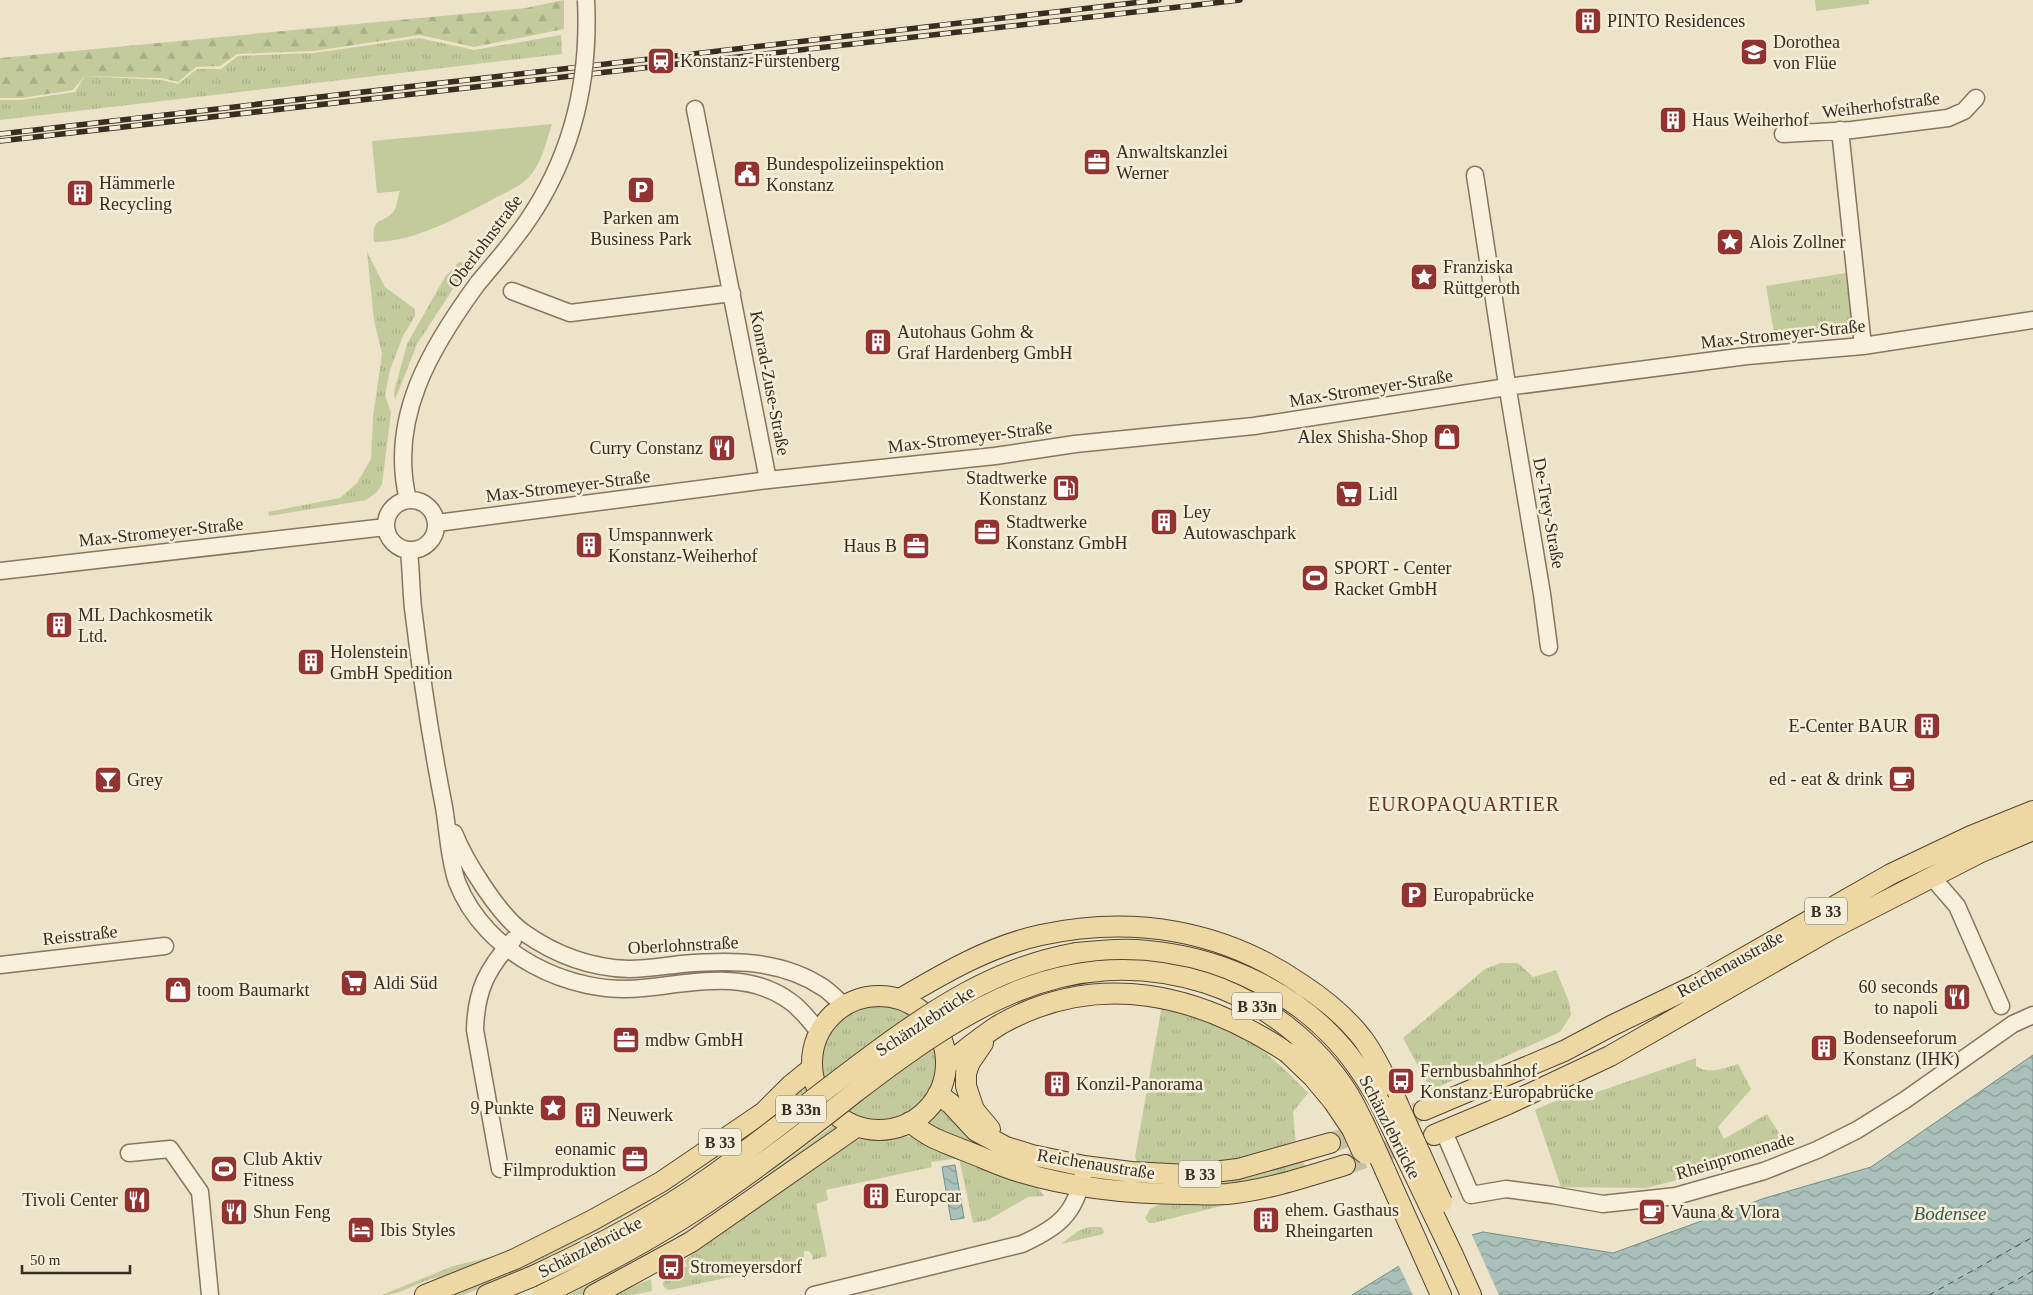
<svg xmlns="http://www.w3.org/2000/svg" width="2033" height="1295" viewBox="0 0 2033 1295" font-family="Georgia,serif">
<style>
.grass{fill:url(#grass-tufts)}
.forest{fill:url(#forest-firs)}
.pitch{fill:#c3ca9c}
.water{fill:url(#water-waves);stroke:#708f88}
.pier{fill:#ece3c8}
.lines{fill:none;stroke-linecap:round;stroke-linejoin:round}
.ferry{stroke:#315856;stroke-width:1;stroke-dasharray:6 5;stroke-linecap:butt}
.major-tunnel{stroke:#c8bfa7;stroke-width:20;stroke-dasharray:20 10;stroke-linecap:butt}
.minor-casing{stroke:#88755e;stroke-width:19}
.major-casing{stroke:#564432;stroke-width:22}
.minor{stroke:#f7f0db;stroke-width:16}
.major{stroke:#edd8a3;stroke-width:20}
.rail-casing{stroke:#392d21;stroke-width:5.5}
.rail{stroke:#f4edd7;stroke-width:4;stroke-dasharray:11;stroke-linecap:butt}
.minor-bridge-casing{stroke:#88755e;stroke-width:19;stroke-linecap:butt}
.major-bridge-casing{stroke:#564432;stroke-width:22;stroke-linecap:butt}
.minor-bridge{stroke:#f7f0db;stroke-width:16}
.major-bridge{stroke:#edd8a3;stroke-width:20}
.labels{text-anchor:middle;stroke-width:5;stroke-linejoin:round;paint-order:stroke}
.shield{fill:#f4edd7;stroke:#716758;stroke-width:1}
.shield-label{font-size:16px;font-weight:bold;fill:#392d21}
.poi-label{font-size:18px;fill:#392d21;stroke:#f4edd7;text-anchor:start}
.street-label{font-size:18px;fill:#392d21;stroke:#f4edd7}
.water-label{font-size:19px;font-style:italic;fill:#315856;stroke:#f4edd7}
.quarter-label{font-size:20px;letter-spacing:1px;fill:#633222;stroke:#f4edd7}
</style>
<defs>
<pattern id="grass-tufts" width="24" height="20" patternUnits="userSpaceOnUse" patternTransform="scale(1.25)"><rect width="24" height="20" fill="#c3ca9c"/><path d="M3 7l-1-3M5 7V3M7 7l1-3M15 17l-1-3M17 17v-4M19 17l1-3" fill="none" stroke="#a8ae86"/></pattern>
<pattern id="forest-firs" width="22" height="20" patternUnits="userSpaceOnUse" patternTransform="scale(1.25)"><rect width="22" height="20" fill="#c3ca9c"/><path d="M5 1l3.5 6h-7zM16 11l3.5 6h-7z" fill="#a8ae86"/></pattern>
<pattern id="water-waves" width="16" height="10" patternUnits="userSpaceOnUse" patternTransform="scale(1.25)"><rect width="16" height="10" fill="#a9c1ba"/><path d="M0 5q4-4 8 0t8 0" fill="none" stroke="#8b9d97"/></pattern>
</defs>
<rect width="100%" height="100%" fill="#ece3c8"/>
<path class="grass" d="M561 35 562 54 0 120V100H21L75 92 85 76 162 80 178 84 197 69H221L238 56 314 53 419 38 474 50Z
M367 252 385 287 415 309V316L403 336 390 370 385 395 391 413 382 484 377 492 366 500 269 516 268 512 340 498 357 483 371 459 373 417 382 354 374 320Z
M459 262 470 263 417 344 395 400 394 392 407 344 445 277Z
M1846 273 1854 327 1775 339 1766 286Z
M1501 963H1518L1533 977 1556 970 1569 1002 1571 1015 1560 1032 1431 1090 1403 1038 1485 969Z
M1162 1005C1187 1014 1214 1021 1237 1034 1264 1048 1287 1071 1308 1093L1293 1112 1296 1146 1212 1166 1138 1165 1135 1157Z
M822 1062a57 57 0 1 1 114 0a57 57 0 1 1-114 0Z
M1696 1058V1066C1709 1075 1724 1068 1738 1064L1751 1089 1718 1127 1724 1139 1767 1114 1787 1146 1721 1169 1646 1188 1561 1187 1535 1110 1571 1094 1574 1100Z
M805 1079 809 1088C763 1123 718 1158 670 1189 624 1218 575 1243 526 1267L527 1269 463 1295H440L537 1255Z
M939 1107 960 1128 974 1140 1060 1170V1174L1021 1165 920 1125Z
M835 1124 843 1128 710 1221 597 1287 581 1295H569L674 1239 750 1188Z
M899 1136 915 1137 1026 1182 1038 1188 1044 1196 1028 1197 988 1220 973 1223 959 1158 931 1162 932 1167 826 1190 828 1200 816 1204 827 1256 812 1260 813 1256 809 1251H804V1261L670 1290 665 1288 663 1285 664 1281 687 1266 685 1261C710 1234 742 1220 772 1199 796 1181 827 1153 853 1141 867 1135 884 1138 899 1136Z
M1301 1160 1305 1165 1304 1168 1234 1185H1135V1180Z
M1253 1198 1153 1223H1149L1145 1218 1150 1209 1164 1202Z
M1088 1227H1101L1104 1231 1103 1234 1061 1244 1078 1231Z
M550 1231 532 1245 474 1270C461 1275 448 1275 435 1278 417 1282 402 1295 382 1295L453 1266 499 1255Z
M651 1279 652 1291 632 1295H611Z"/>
<path class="forest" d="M564 0V29L474 47 420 35 314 51 237 54 220 66 196 67 178 82 162 78 85 76 73 90 22 98H0V58L526 8Z"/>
<path class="pitch" d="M1815 0H1869V4L1816 11Z
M552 124C546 142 542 163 529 177 521 186 507 192 497 197 461 216 415 242 374 242 371 215 383 225 394 211 397 206 398 196 400 191L377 193 372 141Z"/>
<path class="water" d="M2033 1055V1295H1352L1433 1245 1483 1232 1613 1253 1765 1198 1871 1167Z
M955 1165 964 1218 951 1220 942 1167Z"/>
<path class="pier" d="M1471 1233 1499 1295H1413L1398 1264 1432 1243Z"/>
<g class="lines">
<path class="ferry" d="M1929 1295 2033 1237
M1989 1295 2033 1271"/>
<path class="major-tunnel" d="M1330 1143 1424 1110
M1345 1165 1416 1141"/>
<g class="minor-casing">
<path id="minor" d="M695 109 768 480
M1840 130 1863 346
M1783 134 1852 130 1948 118 1964 111 1976 98
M1475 175 1506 378 1542 594 1549 647
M512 291 570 313 732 293
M386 525a25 25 0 1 1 50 0a25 25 0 1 1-50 0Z
M408 500C388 418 431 347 478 283
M437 523 768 480 995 456 1075 444 1254 426 1507 387 1747 356 1863 346 2033 320
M409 551C411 569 411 589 413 608 421 675 431 741 444 807 448 831 449 859 457 882 485 954 570 996 643 988 693 983 747 969 791 1002 802 1010 811 1022 819 1032
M0 571 386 527
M454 833C465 861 499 915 523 932 554 954 591 968 629 969 646 969 664 966 682 964 731 960 781 959 824 988 831 993 838 1000 844 1006
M1938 884 1957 906 2001 1006
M0 965 165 946
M1447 1139 1471 1195 1506 1189 1552 1195 1603 1204 1676 1196 1764 1171 1817 1150 1857 1130 1905 1100 2013 1024 2033 1015
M129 1153 170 1149 200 1192 210 1295
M500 1169 475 1030C476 990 487 969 513 940
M814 1295 1022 1244C1057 1228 1075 1215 1083 1175"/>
</g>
<g class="major-casing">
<path id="major" d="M1076 953C1099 951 1124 948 1148 951 1214 957 1284 986 1331 1035 1350 1054 1364 1076 1378 1099
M812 1063a67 67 0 1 1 134 0a67 67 0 1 1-134 0Z
M900 999C944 973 990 946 1041 935 1133 915 1223 930 1301 984 1324 999 1346 1017 1363 1039 1377 1058 1387 1081 1397 1102
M983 1043 970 1062 966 1073V1086L974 1110 990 1129
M946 1065C964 1051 981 1036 1001 1024 1099 969 1199 994 1288 1053
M938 1094 951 1104 976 1131 1006 1147 1032 1155 1084 1166 1131 1172 1189 1175 1238 1169 1330 1143
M1424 1110 1564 1051 1611 1026 1698 984 1891 874 1971 836 2033 811
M910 1122C931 1139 939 1140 963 1150 982 1157 1000 1166 1020 1172 1073 1188 1130 1194 1185 1194 1199 1194 1213 1195 1227 1194 1267 1190 1306 1177 1345 1165
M1434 1135 1508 1104 1610 1056 1833 928 1979 853 2033 830
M1385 1170 1441 1295
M1453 1255 1471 1295
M425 1295 515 1259 591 1221 661 1182 764 1112 791 1085 812 1068
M487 1295 531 1277
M594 1295 691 1242 856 1127"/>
</g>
<use href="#minor" class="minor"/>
<use href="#major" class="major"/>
<g class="rail-casing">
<path id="rail" d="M0 134 1159 0
M0 141 1240 0"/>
</g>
<use href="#rail" class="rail"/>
<g class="minor-bridge-casing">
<path id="minor-bridge" d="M478 283C495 263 513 242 528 220 573 154 590 80 586 0"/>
</g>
<g class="major-bridge-casing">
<path id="major-bridge" d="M1288 1053 1313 1077 1333 1101 1352 1129 1362 1151 1366 1154
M1378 1099 1453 1255
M1397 1102 1442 1202
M531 1277C592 1249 653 1218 709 1178 763 1139 815 1097 869 1057 932 1010 996 967 1076 953
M542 1295C604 1265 664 1233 721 1193 766 1162 810 1128 853 1094 960 1012 1065 939 1206 983 1264 1002 1317 1043 1349 1095 1363 1119 1374 1145 1385 1170"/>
</g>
<use href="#minor-bridge" class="minor-bridge"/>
<use href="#major-bridge" class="major-bridge"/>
</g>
<defs>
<g id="building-square" transform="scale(1.4375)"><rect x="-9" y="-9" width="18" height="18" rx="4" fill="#933331" stroke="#f4edd7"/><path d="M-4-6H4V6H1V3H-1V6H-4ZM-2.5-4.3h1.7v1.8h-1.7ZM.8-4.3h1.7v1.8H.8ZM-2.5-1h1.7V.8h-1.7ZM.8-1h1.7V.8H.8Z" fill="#fff"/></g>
<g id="school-square" transform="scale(1.4375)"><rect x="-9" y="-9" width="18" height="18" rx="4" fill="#933331" stroke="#f4edd7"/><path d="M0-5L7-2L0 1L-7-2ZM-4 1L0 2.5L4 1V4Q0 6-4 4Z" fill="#fff"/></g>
<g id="station-square" transform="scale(1.4375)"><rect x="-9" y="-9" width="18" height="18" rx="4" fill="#933331" stroke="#f4edd7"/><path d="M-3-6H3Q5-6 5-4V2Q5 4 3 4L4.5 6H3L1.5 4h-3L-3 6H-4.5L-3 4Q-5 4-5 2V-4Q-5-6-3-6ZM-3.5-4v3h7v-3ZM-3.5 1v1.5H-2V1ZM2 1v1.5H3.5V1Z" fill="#fff"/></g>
<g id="office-square" transform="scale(1.4375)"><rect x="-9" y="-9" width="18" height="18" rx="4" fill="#933331" stroke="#f4edd7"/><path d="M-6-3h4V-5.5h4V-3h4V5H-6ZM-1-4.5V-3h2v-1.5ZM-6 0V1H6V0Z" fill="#fff"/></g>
<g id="civic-square" transform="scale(1.4375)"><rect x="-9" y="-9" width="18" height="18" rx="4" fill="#933331" stroke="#f4edd7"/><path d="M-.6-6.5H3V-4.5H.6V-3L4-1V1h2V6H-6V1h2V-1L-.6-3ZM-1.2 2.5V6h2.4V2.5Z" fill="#fff"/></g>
<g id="parking-square" transform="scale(1.4375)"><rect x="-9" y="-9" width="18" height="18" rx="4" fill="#933331" stroke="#f4edd7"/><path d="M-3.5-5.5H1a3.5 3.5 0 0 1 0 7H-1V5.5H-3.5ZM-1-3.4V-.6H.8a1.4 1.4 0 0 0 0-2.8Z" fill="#fff"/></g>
<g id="sight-square" transform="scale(1.4375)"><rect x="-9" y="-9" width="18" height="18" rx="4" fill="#933331" stroke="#f4edd7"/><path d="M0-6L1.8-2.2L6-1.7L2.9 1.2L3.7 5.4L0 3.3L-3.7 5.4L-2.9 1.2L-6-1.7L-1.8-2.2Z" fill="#fff"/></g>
<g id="shop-square" transform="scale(1.4375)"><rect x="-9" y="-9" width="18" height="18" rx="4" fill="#933331" stroke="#f4edd7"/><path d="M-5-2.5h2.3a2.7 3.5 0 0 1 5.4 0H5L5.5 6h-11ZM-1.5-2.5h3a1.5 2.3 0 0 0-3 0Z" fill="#fff"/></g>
<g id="restaurant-square" transform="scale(1.4375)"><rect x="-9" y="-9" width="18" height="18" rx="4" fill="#933331" stroke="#f4edd7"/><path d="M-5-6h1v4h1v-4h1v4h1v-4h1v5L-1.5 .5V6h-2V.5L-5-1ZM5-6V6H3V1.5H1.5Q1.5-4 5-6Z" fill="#fff"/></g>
<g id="fuel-square" transform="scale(1.4375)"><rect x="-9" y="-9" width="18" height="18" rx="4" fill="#933331" stroke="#f4edd7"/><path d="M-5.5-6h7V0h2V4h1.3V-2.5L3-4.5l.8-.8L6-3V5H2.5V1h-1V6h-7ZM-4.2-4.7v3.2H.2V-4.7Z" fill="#fff"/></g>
<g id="supermarket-square" transform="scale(1.4375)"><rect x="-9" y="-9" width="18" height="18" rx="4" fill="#933331" stroke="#f4edd7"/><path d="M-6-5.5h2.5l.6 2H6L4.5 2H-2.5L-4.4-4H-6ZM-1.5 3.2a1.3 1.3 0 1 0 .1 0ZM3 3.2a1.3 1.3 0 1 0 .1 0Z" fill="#fff"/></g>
<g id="stadium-square" transform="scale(1.4375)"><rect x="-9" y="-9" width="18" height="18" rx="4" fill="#933331" stroke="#f4edd7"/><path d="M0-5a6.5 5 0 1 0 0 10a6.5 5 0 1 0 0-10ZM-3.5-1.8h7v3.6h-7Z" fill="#fff"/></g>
<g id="cafe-square" transform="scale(1.4375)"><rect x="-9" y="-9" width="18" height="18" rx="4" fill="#933331" stroke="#f4edd7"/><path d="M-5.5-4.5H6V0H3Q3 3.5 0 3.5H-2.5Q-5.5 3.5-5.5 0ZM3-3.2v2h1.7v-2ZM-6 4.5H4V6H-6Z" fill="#fff"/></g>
<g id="bar-square" transform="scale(1.4375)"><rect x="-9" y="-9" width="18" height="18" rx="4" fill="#933331" stroke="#f4edd7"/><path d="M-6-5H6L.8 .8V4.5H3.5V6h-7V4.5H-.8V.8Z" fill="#fff"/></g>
<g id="bus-square" transform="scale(1.4375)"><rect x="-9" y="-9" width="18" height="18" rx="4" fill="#933331" stroke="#f4edd7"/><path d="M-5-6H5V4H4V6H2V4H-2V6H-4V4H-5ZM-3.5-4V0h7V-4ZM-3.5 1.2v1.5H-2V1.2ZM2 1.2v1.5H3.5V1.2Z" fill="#fff"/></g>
<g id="hotel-square" transform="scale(1.4375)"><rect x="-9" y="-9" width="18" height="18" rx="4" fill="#933331" stroke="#f4edd7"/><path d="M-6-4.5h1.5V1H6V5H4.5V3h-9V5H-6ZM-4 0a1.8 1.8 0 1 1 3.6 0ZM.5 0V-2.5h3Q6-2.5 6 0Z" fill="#fff"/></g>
</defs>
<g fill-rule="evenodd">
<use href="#building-square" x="1588" y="21"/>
<use href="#school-square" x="1754" y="52"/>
<use href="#station-square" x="661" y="61"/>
<use href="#building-square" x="1673" y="120"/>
<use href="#office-square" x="1097" y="162"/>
<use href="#civic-square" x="747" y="174"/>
<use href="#parking-square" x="641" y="190"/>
<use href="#building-square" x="80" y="193"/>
<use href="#sight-square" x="1730" y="242"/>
<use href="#sight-square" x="1424" y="277"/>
<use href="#building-square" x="878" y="342"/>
<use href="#shop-square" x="1447" y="437"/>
<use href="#restaurant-square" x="722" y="448"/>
<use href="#fuel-square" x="1066" y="488"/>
<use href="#supermarket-square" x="1349" y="494"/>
<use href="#building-square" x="1164" y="522"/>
<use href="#office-square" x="987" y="532"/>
<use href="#building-square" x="589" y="545"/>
<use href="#office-square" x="916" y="546"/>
<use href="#stadium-square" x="1315" y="578"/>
<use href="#building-square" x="59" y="625"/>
<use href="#building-square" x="311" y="662"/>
<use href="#building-square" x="1927" y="726"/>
<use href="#cafe-square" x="1902" y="779"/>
<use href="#bar-square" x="108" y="780"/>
<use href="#parking-square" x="1414" y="895"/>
<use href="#supermarket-square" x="354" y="983"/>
<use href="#shop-square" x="178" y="990"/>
<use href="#restaurant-square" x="1957" y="997"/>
<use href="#office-square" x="626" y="1040"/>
<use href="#building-square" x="1824" y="1048"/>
<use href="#bus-square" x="1401" y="1081"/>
<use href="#building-square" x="1057" y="1084"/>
<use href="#sight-square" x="553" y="1108"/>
<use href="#building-square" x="588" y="1115"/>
<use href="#office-square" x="635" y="1159"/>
<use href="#stadium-square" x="224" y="1169"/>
<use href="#building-square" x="876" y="1196"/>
<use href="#restaurant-square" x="137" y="1200"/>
<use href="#restaurant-square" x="234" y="1212"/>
<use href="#cafe-square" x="1652" y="1212"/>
<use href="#building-square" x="1266" y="1220"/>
<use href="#hotel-square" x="361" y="1230"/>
<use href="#bus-square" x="671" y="1267"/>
</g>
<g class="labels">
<g class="shield">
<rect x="1805" y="897.5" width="42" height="27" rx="4"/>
<rect x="1232" y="992.5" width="50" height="27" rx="4"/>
<rect x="776" y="1095.5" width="50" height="27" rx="4"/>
<rect x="699" y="1128.5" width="42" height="27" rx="4"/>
<rect x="1179" y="1160.5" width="42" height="27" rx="4"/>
</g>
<g class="shield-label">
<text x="1826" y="917">B 33</text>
<text x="1257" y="1012">B 33n</text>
<text x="801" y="1115">B 33n</text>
<text x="720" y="1148">B 33</text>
<text x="1200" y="1180">B 33</text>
</g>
<g class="poi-label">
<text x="1607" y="27">PINTO Residences</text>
<text x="1773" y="48">Dorothea<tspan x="1773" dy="21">von Flüe</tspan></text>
<text x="680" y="67">Konstanz-Fürstenberg</text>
<text x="1692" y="126">Haus Weiherhof</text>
<text x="1116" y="158">Anwaltskanzlei<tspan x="1116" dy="21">Werner</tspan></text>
<text x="766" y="170">Bundespolizeiinspektion<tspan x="766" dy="21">Konstanz</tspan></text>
<text x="99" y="189">Hämmerle<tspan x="99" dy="21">Recycling</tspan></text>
<text x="641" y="224" text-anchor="middle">Parken am<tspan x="641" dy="21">Business Park</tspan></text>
<text x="1749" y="248">Alois Zollner</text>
<text x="1443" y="273">Franziska<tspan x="1443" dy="21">Rüttgeroth</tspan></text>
<text x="897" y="338">Autohaus Gohm &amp;<tspan x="897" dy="21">Graf Hardenberg GmbH</tspan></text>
<text x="1428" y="443" text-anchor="end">Alex Shisha-Shop</text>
<text x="703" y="454" text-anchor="end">Curry Constanz</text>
<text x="1047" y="484" text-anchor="end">Stadtwerke<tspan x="1047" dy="21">Konstanz</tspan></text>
<text x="1368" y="500">Lidl</text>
<text x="1183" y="518">Ley<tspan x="1183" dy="21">Autowaschpark</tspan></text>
<text x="1006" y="528">Stadtwerke<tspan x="1006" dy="21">Konstanz GmbH</tspan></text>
<text x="608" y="541">Umspannwerk<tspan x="608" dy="21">Konstanz-Weiherhof</tspan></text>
<text x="897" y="552" text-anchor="end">Haus B</text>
<text x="1334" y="574">SPORT - Center<tspan x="1334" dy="21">Racket GmbH</tspan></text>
<text x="78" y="621">ML Dachkosmetik<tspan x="78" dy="21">Ltd.</tspan></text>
<text x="330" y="658">Holenstein<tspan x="330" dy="21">GmbH Spedition</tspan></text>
<text x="1908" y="732" text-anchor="end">E-Center BAUR</text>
<text x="1883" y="785" text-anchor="end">ed - eat &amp; drink</text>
<text x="127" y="786">Grey</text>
<text x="1433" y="901">Europabrücke</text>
<text x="373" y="989">Aldi Süd</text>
<text x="1938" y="993" text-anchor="end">60 seconds<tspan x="1938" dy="21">to napoli</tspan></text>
<text x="197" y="996">toom Baumarkt</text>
<text x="1843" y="1044">Bodenseeforum<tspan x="1843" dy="21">Konstanz (IHK)</tspan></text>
<text x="645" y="1046">mdbw GmbH</text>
<text x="1420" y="1077">Fernbusbahnhof<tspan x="1420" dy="21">Konstanz Europabrücke</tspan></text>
<text x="1076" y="1090">Konzil-Panorama</text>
<text x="534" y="1114" text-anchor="end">9 Punkte</text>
<text x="607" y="1121">Neuwerk</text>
<text x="616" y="1155" text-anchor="end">eonamic<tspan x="616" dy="21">Filmproduktion</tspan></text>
<text x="243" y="1165">Club Aktiv<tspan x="243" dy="21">Fitness</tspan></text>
<text x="895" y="1202">Europcar</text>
<text x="118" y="1206" text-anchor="end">Tivoli Center</text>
<text x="1285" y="1216">ehem. Gasthaus<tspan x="1285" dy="21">Rheingarten</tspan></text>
<text x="253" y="1218">Shun Feng</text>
<text x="1671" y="1218">Vauna &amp; Vlora</text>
<text x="380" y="1236">Ibis Styles</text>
<text x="690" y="1273">Stromeyersdorf</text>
</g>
<g class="street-label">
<text transform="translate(1881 105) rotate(-7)" y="6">Weiherhofstraße</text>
<text transform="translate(485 241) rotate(-53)" y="6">Oberlohnstraße</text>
<text transform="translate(1783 334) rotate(-6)" y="6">Max-Stromeyer-Straße</text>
<text transform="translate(770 383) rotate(79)" y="6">Konrad-Zuse-Straße</text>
<text transform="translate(1371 388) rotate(-9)" y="6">Max-Stromeyer-Straße</text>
<text transform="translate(970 437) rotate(-7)" y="6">Max-Stromeyer-Straße</text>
<text transform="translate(568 486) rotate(-7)" y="6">Max-Stromeyer-Straße</text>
<text transform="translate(1549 513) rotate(80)" y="6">De-Trey-Straße</text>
<text transform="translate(161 532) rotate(-6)" y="6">Max-Stromeyer-Straße</text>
<text transform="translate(80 935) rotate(-6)" y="6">Reisstraße</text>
<text transform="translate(683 945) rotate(-3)" y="6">Oberlohnstraße</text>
<text transform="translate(1730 964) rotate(-29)" y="6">Reichenaustraße</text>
<text transform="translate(925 1021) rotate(-33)" y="6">Schänzlebrücke</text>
<text transform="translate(1390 1127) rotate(63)" y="6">Schänzlebrücke</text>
<text transform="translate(1735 1156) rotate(-17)" y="6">Rheinpromenade</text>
<text transform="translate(1096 1164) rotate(9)" y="6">Reichenaustraße</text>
<text transform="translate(590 1247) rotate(-27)" y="6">Schänzlebrücke</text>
</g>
<g class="water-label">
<text x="1950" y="1220">Bodensee</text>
</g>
<g class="quarter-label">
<text x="1464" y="811">EUROPAQUARTIER</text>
</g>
</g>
<path d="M22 1265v8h108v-8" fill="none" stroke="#392d21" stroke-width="2.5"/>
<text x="30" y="1265" font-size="15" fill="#392d21" stroke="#f4edd7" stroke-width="4" paint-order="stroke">50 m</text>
</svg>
